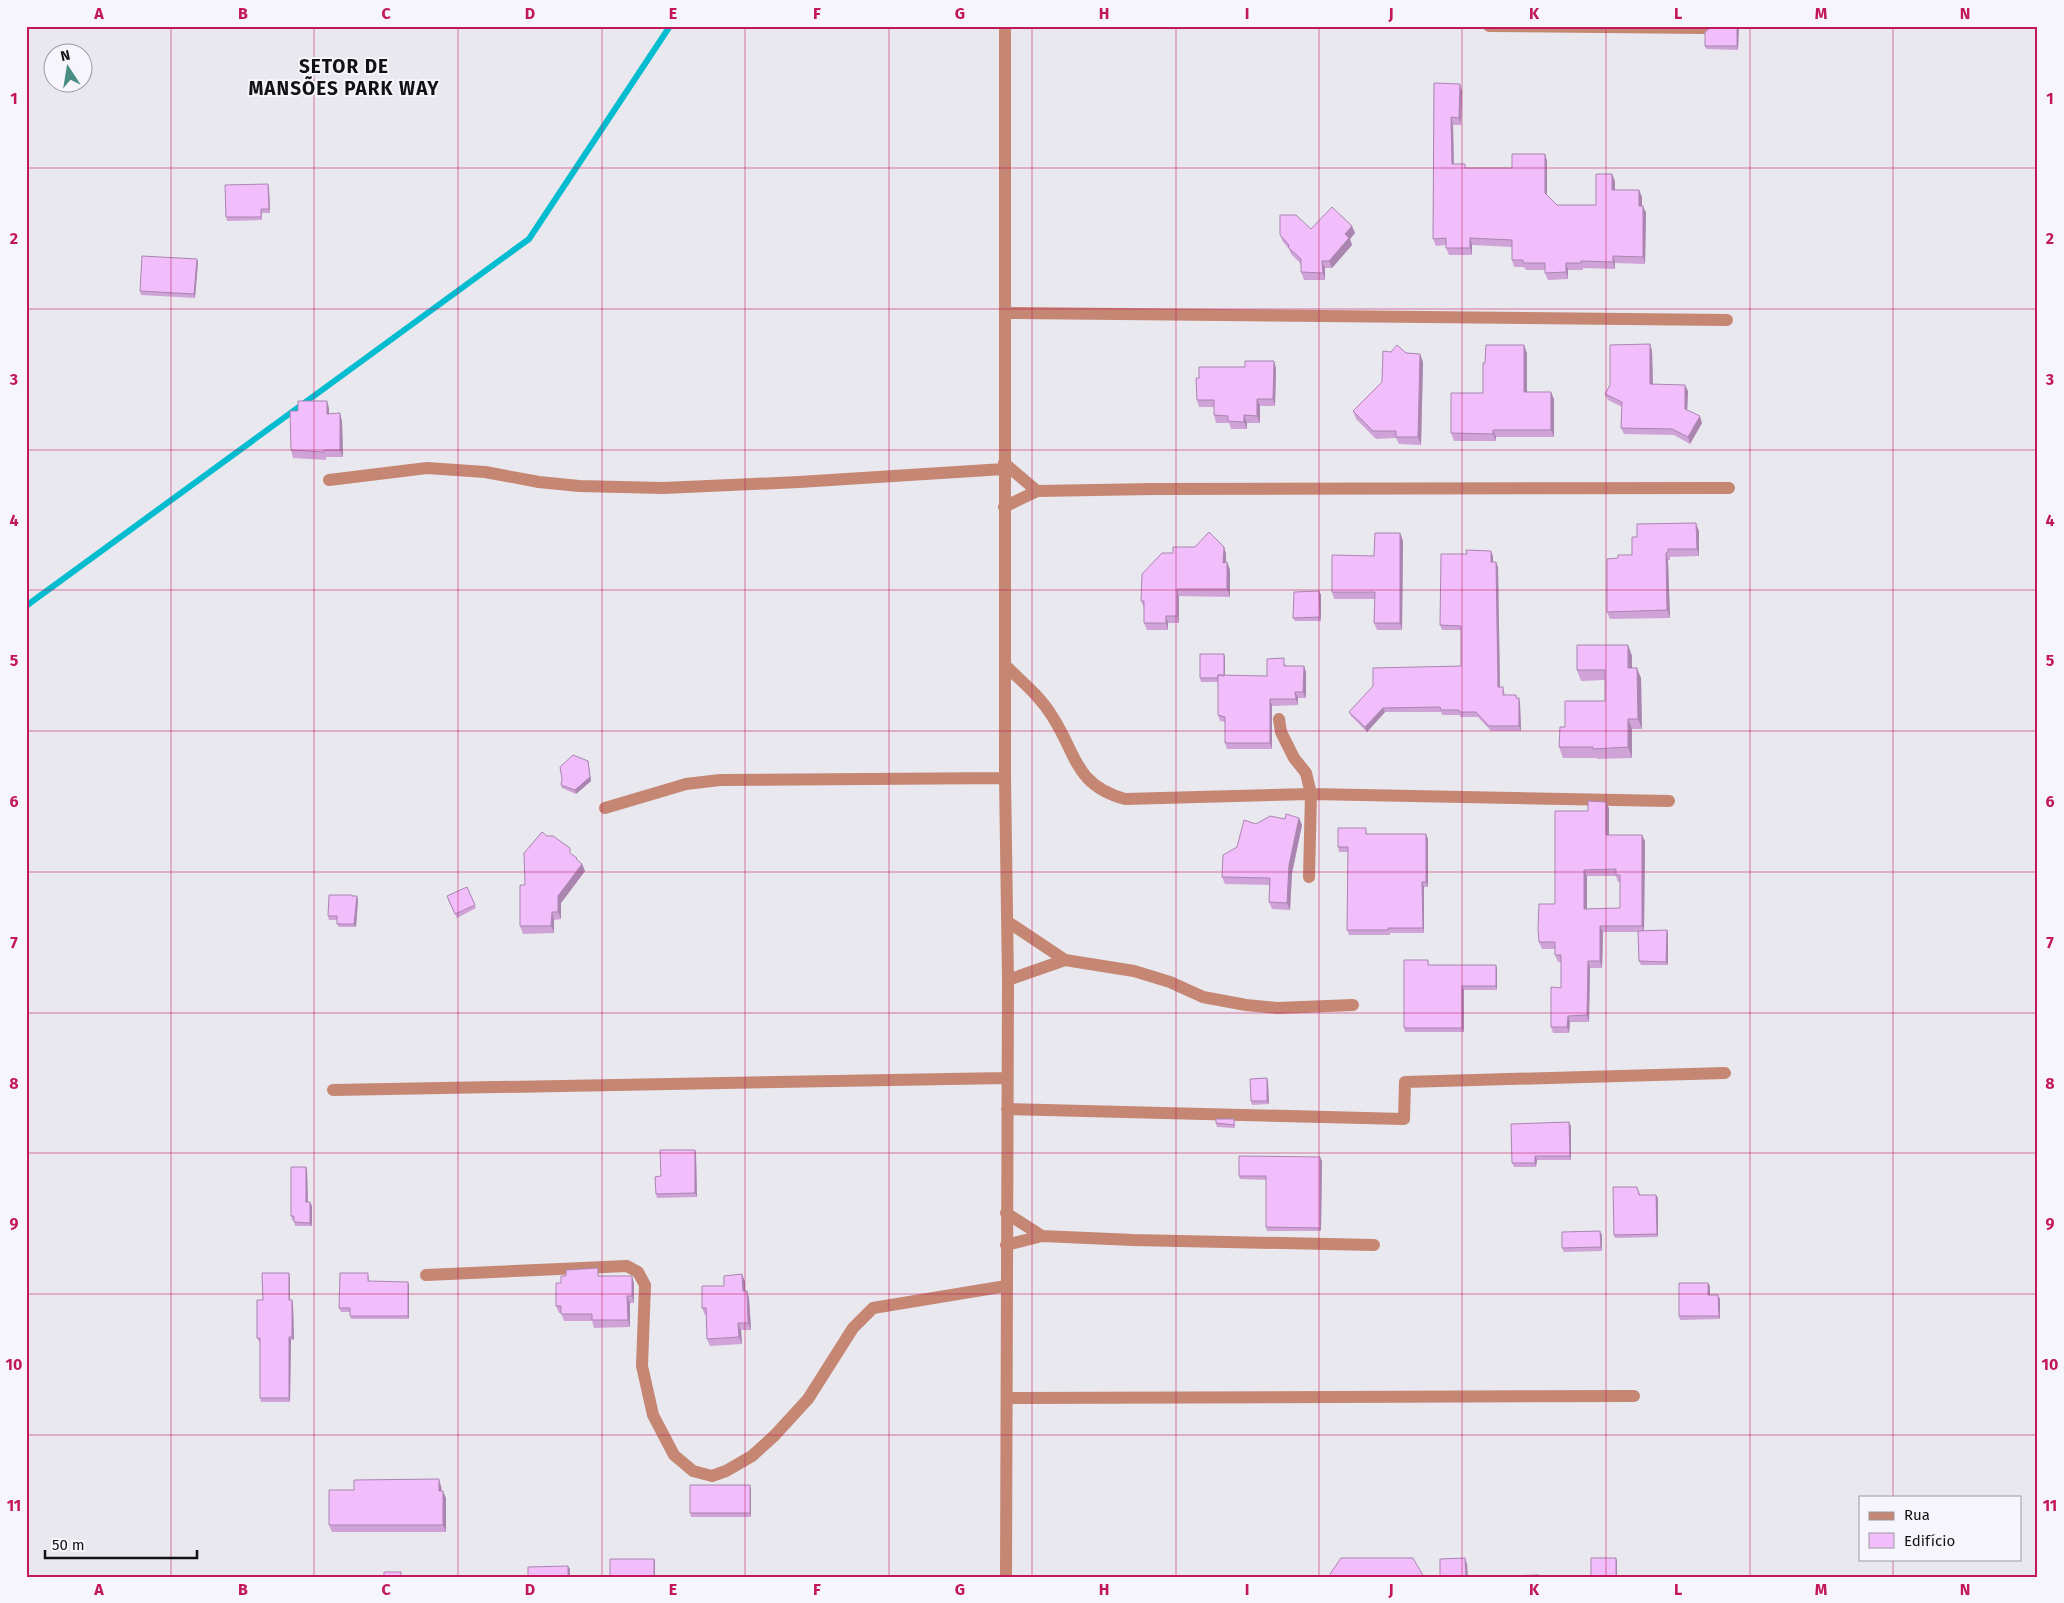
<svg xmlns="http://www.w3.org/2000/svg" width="2064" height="1603" viewBox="0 0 2064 1603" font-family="'Fira Sans',sans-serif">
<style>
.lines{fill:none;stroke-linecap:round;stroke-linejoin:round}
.stream{stroke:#04bccf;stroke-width:6}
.minor{stroke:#c58673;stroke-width:12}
.wall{fill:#cfa3d8;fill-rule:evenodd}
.shaded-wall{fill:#a985b0}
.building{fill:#f1befb;stroke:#a985b0;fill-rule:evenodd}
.grid{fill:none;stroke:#c2185b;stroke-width:1;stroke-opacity:0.55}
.labels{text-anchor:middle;stroke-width:4;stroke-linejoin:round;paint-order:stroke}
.district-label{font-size:19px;font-weight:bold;letter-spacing:1px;fill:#121214;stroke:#f6f5fb}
.neatline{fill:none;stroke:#c2185b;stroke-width:2}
.grid-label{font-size:16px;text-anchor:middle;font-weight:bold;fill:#c2185b}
</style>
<rect width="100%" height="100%" fill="#e8e8ee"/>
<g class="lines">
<path class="stream" d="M26 606 529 239 670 26"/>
<path class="minor" d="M1005 26V778L1008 980 1006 1577
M1489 26 1704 28
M1006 313 1727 320
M1004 463 1037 491
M329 480 427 468 485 472 539 482 579 486 663 488 799 482 1004 469
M1004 507 1037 491 1153 489 1729 488
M1006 666C1022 682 1040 696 1052 716 1077 754 1074 785 1125 799L1311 794 1669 801
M1279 719 1281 732 1294 758 1306 773 1311 794 1309 877
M605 808 686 784 720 780 1005 778
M1008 922 1065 960 1134 971 1170 982 1203 997 1246 1005 1277 1008 1353 1005
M1008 980 1065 960
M333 1090 1007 1078
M1007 1109 1404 1119 1405 1082 1725 1073
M1006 1213 1042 1236
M1006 1245 1042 1236 1133 1240 1374 1245
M426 1275 627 1266 638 1272 645 1285 642 1366 653 1415 674 1455 693 1471 712 1476 726 1471 752 1456 775 1435 808 1399 853 1328 873 1308 1006 1286
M1007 1398 1634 1396"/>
</g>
<path class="wall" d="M1713 26H1739L1738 50 1706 49 1705 46 1714 28Z
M1434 83 1462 91 1461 125H1453L1454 164 1466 168H1512L1545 154 1547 161V195L1557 205H1596L1615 181V190H1639L1642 197V206L1646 213 1645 264 1615 263V269L1583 268V270H1568V279L1548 280 1545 273V270H1526L1524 267H1514L1512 260V247L1472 245V255H1449L1446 248V245L1436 246 1433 239Z
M268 184 269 188 270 213H262V220L227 221 226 217Z
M1311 229 1355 233 1350 239 1352 245 1332 268H1325V280H1304L1301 272V264L1291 254 1289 249 1283 242 1280 235Z
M198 262 195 298 141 295 140 291Z
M1650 344 1652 351 1653 384 1688 391 1687 410 1702 423 1690 444 1674 435 1624 434 1621 428 1622 407 1608 400 1605 394Z
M1406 353 1420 354 1423 362 1421 445 1399 444 1396 438 1376 439 1356 419 1353 411 1382 382Z
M1527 353V392L1554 399V437H1496V441H1454L1451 433 1483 393 1485 363Z
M1276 368 1275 406H1260V423H1247V429H1231L1229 423H1216L1214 415V407H1199L1197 400 1199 378Z
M329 408V414L342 421 343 457H326V460L293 458 291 450Z
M1699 531V556L1670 557V560H1668L1670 618 1610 619 1607 612 1618 558 1632 555 1637 537Z
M1400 533 1403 541 1402 630H1377L1374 623 1375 599H1334L1332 592Z
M1195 547H1224L1226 554V562H1227L1230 570V597L1179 596V623H1168V630H1147L1144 623V608L1141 601 1173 553Z
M1493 556V562L1498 567 1500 687H1503L1505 695 1517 698 1520 703 1521 731H1491L1478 717H1460V715H1442L1441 712H1385L1367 732 1351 716 1349 712 1461 666V630H1442L1440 625Z
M1319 591 1321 595V621H1295L1293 618Z
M1628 645 1632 656V668L1641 678 1642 729H1632V758L1597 759V758H1563L1559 747 1565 727 1605 701V680L1581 681 1577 670Z
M1225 658V676H1267L1286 664V666H1304L1306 672V698H1298V705L1272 706V749H1227L1225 743V722L1220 721 1218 715V682H1201L1200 678Z
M588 761 591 781 576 794 562 788 561 785Z
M1609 808V835L1645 841 1644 930H1667L1668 933V965H1641L1639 961 1638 932H1603L1602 968H1590L1589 1022H1570L1569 1033H1553L1551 1027 1561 988V962H1558L1555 955V949H1542L1539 942 1555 904 1588 811ZM1587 876H1616L1618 882H1620V908L1587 909Z
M1299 818 1302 825 1292 873 1290 910 1272 909 1269 902 1270 885 1225 884 1222 877 1256 824 1285 819Z
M1367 832V834L1428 839V887H1424V933H1390V935H1349L1347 930 1348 852H1339L1338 847Z
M572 854 578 861 582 864 585 871 561 903V919L554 920V933L523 934 520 926 525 885Z
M353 896 358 900 356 927H339L337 924V920H329L328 916Z
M448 900 475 905 476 908 457 918Z
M1428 960 1429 965H1496L1497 969V990H1464V1032H1405L1404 1028Z
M1268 1082 1269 1104 1252 1105 1251 1101Z
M1216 1123H1235V1128L1217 1127Z
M1571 1126V1160H1537L1536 1167H1514L1512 1163Z
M695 1150 696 1154 697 1197 657 1198 656 1194 661 1176Z
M1322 1161 1321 1231H1267L1266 1227V1180L1240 1179 1239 1176Z
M306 1167 307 1170 308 1202H310L312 1206V1226H295L294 1220H292L291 1216Z
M1639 1190 1640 1195 1658 1198V1237L1615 1238 1614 1235Z
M1602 1235V1251L1564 1252 1562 1248Z
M742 1274 745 1282V1291H747L749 1298 751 1330H741L742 1344 710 1346 707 1339 706 1315H705L702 1308 724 1286Z
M369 1276V1281L409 1285V1319H351L350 1316V1312H341L339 1308Z
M600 1276 634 1283V1303H630V1327L594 1328 592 1321H564L561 1313H559L556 1306Z
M290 1277V1300H292L293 1304 294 1340H291L290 1402H261L260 1398V1342H259L257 1338 263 1300Z
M1710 1286V1295L1720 1299V1319L1680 1320 1679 1316Z
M441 1486 442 1491 446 1498V1532H332L329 1525 354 1490Z
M751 1489V1517H691L690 1513Z"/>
<path class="shaded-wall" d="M1737 26H1739L1738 50 1737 46Z
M1460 84 1462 91 1461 125 1459 118Z
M1451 117 1453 125 1454 171 1452 164Z
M1545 154 1547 161V200L1545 193Z
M1612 174 1615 181V198L1612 190Z
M268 184 269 188 270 213 269 209Z
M1639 190 1642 197V213L1639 206Z
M1643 206 1646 213 1645 264 1643 257Z
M1352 226 1355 233 1350 239 1352 245 1332 268 1329 261 1345 234Z
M1470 238 1472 245V255L1470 248Z
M1613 256 1615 263V269L1613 262Z
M197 259 198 262 195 298 194 294Z
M1322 261 1325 268V280L1323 273Z
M1566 263 1568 270V279L1566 272Z
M1650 344 1652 351 1653 390 1650 384Z
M1524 345 1527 353V399L1524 392Z
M1420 354 1423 362 1421 445 1418 437Z
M1274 361 1276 368 1275 406 1273 399Z
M1685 385 1688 391 1687 415 1685 409Z
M1551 392 1554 399V437L1551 430Z
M1257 399 1260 406V423L1257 416Z
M327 401 329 408V421L327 414Z
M340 413 342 421 343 457 340 450Z
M1244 415 1247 423V429L1244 422Z
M1700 416 1702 423 1690 444 1688 437Z
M1493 430 1496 437V441L1493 434Z
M1696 523 1699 531V556L1697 549Z
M1400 533 1403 541 1402 630 1400 623Z
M1224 547 1226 554V570L1223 563Z
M1491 551 1493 556V567L1491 562Z
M1666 553 1668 560 1670 618 1667 610Z
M1227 562 1230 570V597L1227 589Z
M1496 562 1498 567 1500 692 1498 687Z
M1177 589 1179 596V623L1177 616Z
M1319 591 1321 595V621L1320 617Z
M1166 616 1168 623V630L1166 623Z
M1628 645 1632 656V678L1628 668Z
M1224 654 1225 658V682L1224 678Z
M1304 666 1306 672V698L1303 692Z
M1637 668 1641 678 1642 729 1638 719Z
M1295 692 1298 698V705L1296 699Z
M1519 698 1520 703 1521 731 1519 726Z
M1270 699 1272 706V749L1270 743Z
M1383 708 1385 712 1367 732 1365 727Z
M1628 719 1632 729V758L1628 747Z
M588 761 591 781 576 794 575 790Z
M1606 802 1609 808V842L1606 835Z
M1299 818 1302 825 1292 873 1290 910 1287 903 1289 865Z
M1426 834 1428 839V887L1426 882Z
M1642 835 1645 841 1644 932 1642 926Z
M582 864 585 871 561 903V919L558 912V896Z
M1584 870 1587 876V916L1584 909Z
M1422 882 1424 887V933L1423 928Z
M357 896 358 900 356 927 354 924Z
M552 912 554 920V933L551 926Z
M1600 926 1603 932 1602 968 1600 961Z
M1667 930 1668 933V965L1666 962Z
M1588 961 1590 968 1589 1022 1587 1015Z
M1496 965 1497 969V990L1496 986Z
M1462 986 1464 990V1032L1462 1028Z
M1568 1016 1570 1022 1569 1033 1567 1027Z
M1267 1078 1268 1082 1269 1104 1267 1101Z
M1569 1122 1571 1126V1160L1570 1156Z
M695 1150 696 1154 697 1197 695 1193Z
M1535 1156 1537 1160 1536 1167 1535 1163Z
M1320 1157 1322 1161 1321 1231 1320 1228Z
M306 1167 307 1170 308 1206 306 1202Z
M1656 1195 1658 1198V1237L1657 1234Z
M310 1202 312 1206V1226L310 1223Z
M1600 1231 1602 1235V1251L1601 1247Z
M289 1273 290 1277V1304L289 1300Z
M742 1274 745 1282V1298L743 1291Z
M632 1276 634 1283V1303L632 1296Z
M408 1282 409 1285V1319L408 1316Z
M1708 1283 1710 1286V1299L1708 1295Z
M747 1291 749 1298 751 1330 748 1323Z
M1718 1295 1720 1299V1319L1719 1316Z
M627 1296 630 1303V1327L628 1320Z
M292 1300 293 1304 294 1340 292 1337Z
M738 1323 741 1330 742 1344 739 1337Z
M289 1337 291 1340 290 1402 289 1398Z
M439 1479 441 1486 442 1499 439 1491Z
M750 1485 751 1489V1517L750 1513Z
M443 1491 446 1498V1532L443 1525Z
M1465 1558 1467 1564 1468 1577H1466Z
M1616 1558 1617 1562V1577H1616Z
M654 1559 655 1562V1577H654Z
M568 1566 570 1569V1577H568Z"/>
<path class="building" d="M1713 26H1737V46H1705V32L1710 28H1714Z
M1434 83 1460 84 1459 118 1451 117 1452 164H1465V168H1512V154H1545V193L1557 205H1596V174H1612V190H1639V206H1643V257L1613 256V262L1581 261V263H1566V272L1545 273V263H1523V260H1512V240L1470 238V248H1446V238L1433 239Z
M268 184 269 209H261V217H226L225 185Z
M1332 207 1352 226 1345 234 1349 238 1329 261H1322L1323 273 1301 272V259L1288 247 1289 245 1280 235V215H1296L1311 229Z
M142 256 197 259 194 294 140 291Z
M1650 344V384L1685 385V409L1700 416 1688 437 1672 429 1621 428 1622 402 1605 394 1610 385V345Z
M1397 345 1406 353 1420 354 1418 437H1396V431H1373L1353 411 1382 382 1383 351 1391 352Z
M1486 345H1524V392H1551V430H1493V434L1451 433V393H1483V363H1485Z
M1245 361H1274L1273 399H1257V416L1244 415V422L1228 421V416L1214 415V400H1197L1196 378H1199V367H1245Z
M298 401H327V414L340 413V450H324V452L291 450 290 411H298Z
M1696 523 1697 549H1668V552L1666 553 1667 610 1607 612V559L1618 558V555H1632V537H1637V524Z
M1209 532 1224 547 1223 563 1227 562V589H1177V616H1166V623H1144V601H1141L1142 574 1162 553H1173V547H1195Z
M1375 533H1400V623H1374L1375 592H1332V555L1374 556Z
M1466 550 1491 551V562H1496L1498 687H1503V695H1516V698H1519V726H1489L1476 712H1459V710H1441L1440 707 1383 708 1365 727 1349 712 1373 686V668L1461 666V626L1440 625 1441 554H1467Z
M1319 591 1320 617 1293 618 1294 592Z
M1577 645H1628V668H1637L1638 719H1628V747L1593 749V747H1559L1560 727H1565V701H1605V670H1577Z
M1200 654H1224V676L1218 675V678H1200Z
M1284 658V666H1304L1303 692H1295L1296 699H1270V743H1225V717L1218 715V675L1267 676V659Z
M573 755 588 761 590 777 575 790 561 785 562 779 560 767Z
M1588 801 1606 802V835H1642V926H1600V961H1588L1587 1015 1568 1016 1567 1027H1551V987L1561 988V955H1555V942H1539L1538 929 1539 904H1555V811H1588ZM1616 869V875H1620V908L1584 909V870Z
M1286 814 1299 818 1289 865 1287 903 1269 902 1270 878 1222 877 1223 855 1237 847 1244 820 1256 824 1270 816 1285 819Z
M1338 828H1366V834H1426V882H1422L1423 928H1388V930H1347L1348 847H1338Z
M542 832 547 836H553L570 848V853L577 858 576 859 582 864 558 896V912H552L551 926H520V885H525L524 853Z
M467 887 475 905 455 914 447 896Z
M329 895H352V896H357L354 924H337V916H328Z
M1667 930 1666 962 1639 961 1638 931Z
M1404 960H1428V965H1496V986H1462V1028H1404Z
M1267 1078V1101H1251L1250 1079Z
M1216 1119H1234V1125L1216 1123Z
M1569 1122 1570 1156H1535V1163H1512L1511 1124Z
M660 1150H695V1193L656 1194 655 1177 661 1176Z
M1239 1156 1320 1157V1228L1266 1227V1176H1239Z
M291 1167H306V1202H310V1223L294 1222V1216H291Z
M1613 1187H1637L1639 1195H1656L1657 1234 1614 1235Z
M1600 1231 1601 1247 1562 1248V1232Z
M598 1268V1276H632V1296H627L628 1320H592V1314H561V1306H556V1283H561V1276H566V1270Z
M262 1273H289V1300H292V1337H289V1398H260V1338H257V1300H263Z
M340 1273H368V1281L408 1282V1316H350V1308H339Z
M742 1274 743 1291H747L748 1323H738L739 1337 707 1339 706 1308H702V1286H724V1276Z
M1679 1283H1708V1295H1718L1719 1316H1679Z
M439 1479V1491H443V1525H329V1490H354V1480Z
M690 1485H750V1513H690Z
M1341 1558H1413L1424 1577H1332L1330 1574Z
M1465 1558 1466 1577 1539 1575V1577H1440V1559Z
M1591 1558H1616V1577H1591Z
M610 1559H654V1577H610Z
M568 1566V1577H528V1567Z
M384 1572H401V1577H384Z"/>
<path class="grid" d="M171 26V1577M314 26V1577M458 26V1577M602 26V1577M745 26V1577M889 26V1577M1032 26V1577M1176 26V1577M1319 26V1577M1462 26V1577M1606 26V1577M1750 26V1577M1893 26V1497M26 168H2038M26 309H2038M26 450H2038M26 590H2038M26 731H2038M26 872H2038M26 1013H2038M26 1153H2038M26 1294H2038M26 1435H2038M1893 1559V1577"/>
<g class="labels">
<g class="district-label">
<text x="344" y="73">SETOR DE<tspan x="344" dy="22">MANSÕES PARK WAY</tspan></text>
</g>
</g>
<rect width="2064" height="1603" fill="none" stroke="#f6f5fb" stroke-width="55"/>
<rect x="1859" y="1496" width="162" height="65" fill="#f6f5fb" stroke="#9b9a9f"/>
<rect x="1869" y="1512" width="25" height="8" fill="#c58673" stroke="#9b9a9f"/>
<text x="1904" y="1520" font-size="15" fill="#121214">Rua</text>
<rect x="1869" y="1533" width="25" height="15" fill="#f1befb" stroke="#9b9a9f"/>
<text x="1904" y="1546" font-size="15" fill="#121214">Edifício</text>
<g transform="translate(68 68) rotate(348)"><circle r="24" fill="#f6f5fb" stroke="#9b9a9f"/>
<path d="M0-4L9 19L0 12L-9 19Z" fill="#488e85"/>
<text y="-8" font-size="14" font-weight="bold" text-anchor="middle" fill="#121214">N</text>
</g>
<path d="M45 1550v8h152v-8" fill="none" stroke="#121214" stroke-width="2.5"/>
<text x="52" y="1550" font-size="15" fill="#121214" stroke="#f6f5fb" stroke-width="4" paint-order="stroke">50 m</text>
<rect x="28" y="28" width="2008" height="1548" class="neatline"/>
<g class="grid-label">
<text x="99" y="19">A</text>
<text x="243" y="19">B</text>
<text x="386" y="19">C</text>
<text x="530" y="19">D</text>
<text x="673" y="19">E</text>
<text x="817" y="19">F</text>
<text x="960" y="19">G</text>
<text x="1104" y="19">H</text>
<text x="1247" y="19">I</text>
<text x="1391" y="19">J</text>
<text x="1534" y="19">K</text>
<text x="1678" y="19">L</text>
<text x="1821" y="19">M</text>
<text x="1965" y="19">N</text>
<text x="14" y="104">1</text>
<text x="2050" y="104">1</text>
<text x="14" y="244">2</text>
<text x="2050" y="244">2</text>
<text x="14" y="385">3</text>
<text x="2050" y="385">3</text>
<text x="14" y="526">4</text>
<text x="2050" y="526">4</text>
<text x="14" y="666">5</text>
<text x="2050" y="666">5</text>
<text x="14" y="807">6</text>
<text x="2050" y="807">6</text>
<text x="14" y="948">7</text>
<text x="2050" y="948">7</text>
<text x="14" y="1089">8</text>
<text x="2050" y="1089">8</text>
<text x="14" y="1229">9</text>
<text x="2050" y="1229">9</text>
<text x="14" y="1370">10</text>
<text x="2050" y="1370">10</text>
<text x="14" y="1511">11</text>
<text x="2050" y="1511">11</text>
<text x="99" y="1595">A</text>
<text x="243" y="1595">B</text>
<text x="386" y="1595">C</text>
<text x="530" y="1595">D</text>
<text x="673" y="1595">E</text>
<text x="817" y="1595">F</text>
<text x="960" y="1595">G</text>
<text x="1104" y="1595">H</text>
<text x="1247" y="1595">I</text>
<text x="1391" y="1595">J</text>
<text x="1534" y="1595">K</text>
<text x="1678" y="1595">L</text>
<text x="1821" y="1595">M</text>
<text x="1965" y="1595">N</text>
</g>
</svg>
